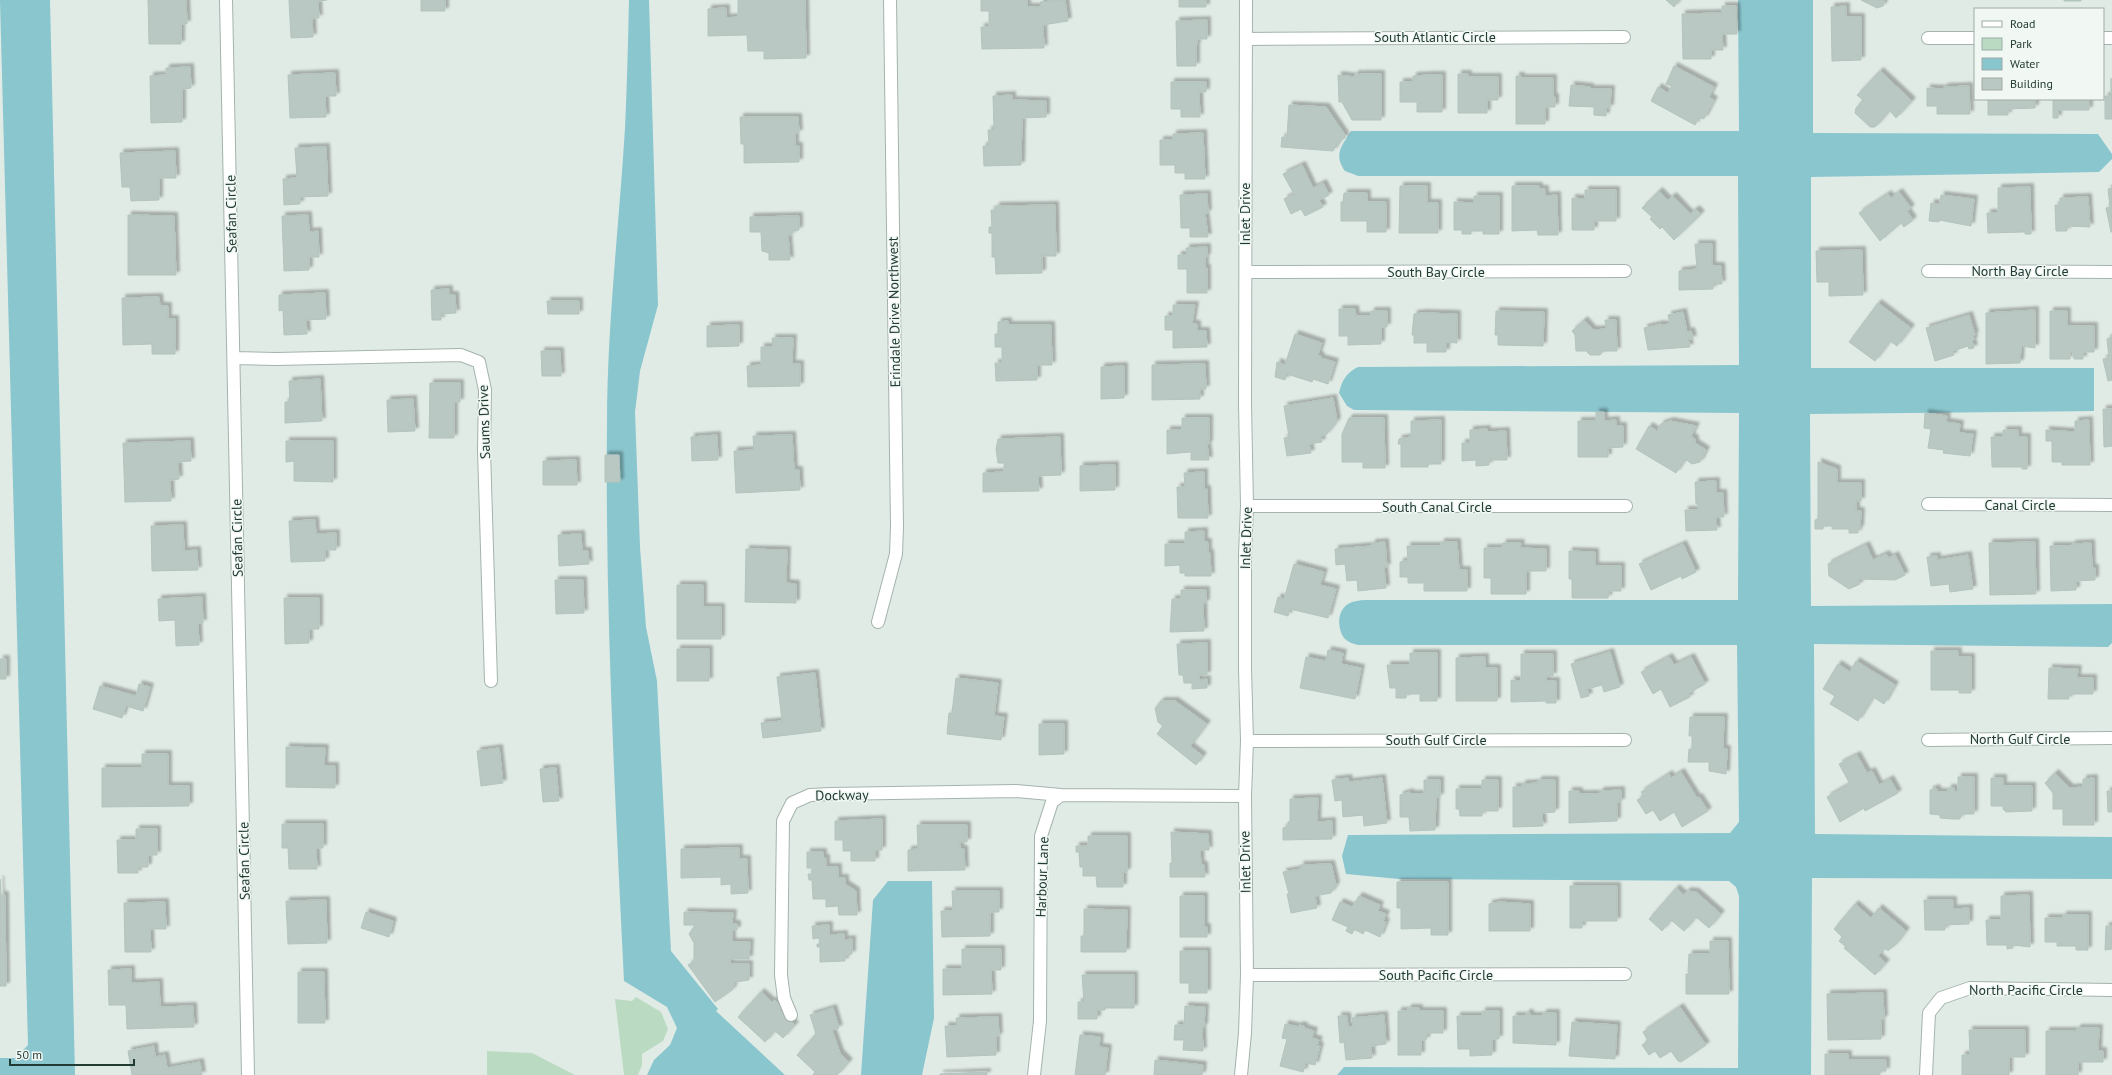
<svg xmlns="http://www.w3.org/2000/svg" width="2112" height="1075" viewBox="0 0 2112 1075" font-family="'PT Sans',sans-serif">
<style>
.green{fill:#badbc2}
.water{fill:#8ac6ce}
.building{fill:#b9c8c2;stroke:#b3c4bd;filter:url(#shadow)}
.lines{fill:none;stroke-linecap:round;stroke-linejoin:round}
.street-casing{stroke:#a4b3ad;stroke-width:14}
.street{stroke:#fff;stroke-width:12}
.labels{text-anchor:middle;stroke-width:3;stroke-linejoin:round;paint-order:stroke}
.street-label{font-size:14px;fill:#223b33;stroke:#f1f8f4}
</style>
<defs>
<filter id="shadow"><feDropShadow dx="3.5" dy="-3.5" stdDeviation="1" flood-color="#0004"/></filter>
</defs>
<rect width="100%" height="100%" fill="#e1ebe6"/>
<path class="green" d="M636 997 661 1012 668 1029 663 1041 642 1054V1065L638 1075H624L615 999 632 1001Z
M487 1051 532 1053 575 1075H487Z"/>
<path class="water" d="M0 0H50L75 1075H0V1058H15L28 1045Z
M629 0H649L658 305 640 371 635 412 640 547 646 627 657 681 671 951 718 1009 716 1011 785 1075H647L654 1060 670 1045 677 1028 667 1007 624 981C615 796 605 610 607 424 607 325 619 227 625 128 627 86 628 43 629 0Z
M1738 0H1813V133L2098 134 2112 154V159L2099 172 1811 177V368H2094V411L1810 414 1811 606 2112 604V643L2108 647 1814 644 1815 834 2112 837V879L1812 878 1811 1075H1337L1344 1067 1738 1068 1739 896 1736 887 1729 881 1399 879 1346 874 1342 856 1348 835 1730 833 1739 822 1737 645H1358C1353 644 1348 642 1344 638 1337 628 1337 611 1348 604 1353 601 1360 600 1366 600H1738L1739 413 1354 410 1347 406 1339 393C1342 380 1346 373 1358 367L1739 365 1738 176H1358L1345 171C1333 154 1342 146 1351 131H1739Z
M888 881H932L934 1018 922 1075H861L873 900Z"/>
<path class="building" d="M148 0H186L187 24H181V44H149Z
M289 0H327L318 1 319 18H312L313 37 291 38Z
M421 0H445V11H421Z
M738 0H805L806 58 764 59V51H748L747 35 708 36V9L726 8V18L738 17Z
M981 0H1027V7H1041L1040 2 1065 0 1068 21 1043 25 1044 48 982 49 981 27H989V11H981Z
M1179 0H1206V7H1179Z
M1666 0H1680L1674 7Z
M1861 0H1884V2L1883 6 1877 8Z
M2064 0H2081V1H2064Z
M1722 6H1736L1737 34H1722L1723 50H1711V59H1683L1682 14 1722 13Z
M1846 6V17H1861V60L1832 61 1831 7Z
M1207 20V39H1197V45H1196V66H1177L1176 21Z
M1674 66 1714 87 1709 97 1714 100 1704 119 1699 117 1695 125 1651 101 1658 87 1668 93 1672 86 1666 84Z
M190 67 191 88 182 89V122L151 123 150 76 166 75V68Z
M1880 71 1912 101 1896 118 1890 111 1875 127H1870L1855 113 1856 108 1863 100 1857 95Z
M335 73 336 96H325L326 117 290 118 288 75Z
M1355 74H1359V77L1360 74H1381V120H1352L1342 102H1339L1338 75 1355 77Z
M1458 74H1468V77H1498V100H1487V113H1458Z
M1430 75H1442V112H1417V102H1400V82H1413V76Z
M1516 76H1521V78H1553V97H1555V107H1545V124H1516Z
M2111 78 2112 119H2105V96H2111Z
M1171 82H1206V92H1199L1200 117H1181V109H1171Z
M1571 85 1590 87V89H1611L1610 108H1606V116L1594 115V107L1569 106Z
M1969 86 1970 114H1937V106H1927V88L1944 89V87Z
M1012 95V100L1046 101V117L1022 118 1021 165 984 166 983 146H989L988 130H994L993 96Z
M1988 99H2035V108L2008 109V115H1988Z
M2053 99H2089V110H2058V118H2053Z
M1289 105 1326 107 1345 135V138L1340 140 1333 151 1281 147 1282 137H1287Z
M740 117H798L799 133H795V146H799V162L744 163V144H741Z
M1203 133 1205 179H1185V173H1175V165H1160V140H1173V134Z
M326 147 328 196 300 197V204L284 205 283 179 297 178 295 148Z
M175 151 176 178H159V200L131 201 130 187H122L120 153Z
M1302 165 1313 188 1323 183 1329 195 1319 200 1323 207 1305 216 1301 209 1291 214 1284 199 1294 194 1283 174Z
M1400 186H1427V203H1438V233H1399Z
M1512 186H1539V189H1545V196L1557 195 1558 235H1538L1537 230 1512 231Z
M2030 187 2031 234H2025V232L1988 233 1987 213H1998V188Z
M2112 188V232H2111L2106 208 2110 207 2108 189Z
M1585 190H1616V221H1594V230H1572V198L1585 199Z
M1659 191 1668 200 1673 196 1690 214 1696 209 1701 214 1674 240 1662 227 1660 229 1650 219 1652 217 1642 208Z
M1899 192 1911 208 1907 211 1913 220 1904 227 1901 223 1880 241 1859 213 1888 194 1891 198Z
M1344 193H1367V202H1386V232H1367V221H1341V202H1343Z
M1207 194 1208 213H1205L1208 237H1190V228H1181L1180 195Z
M1941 195 1974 199 1971 226 1939 220V222L1929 221 1931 203 1940 204Z
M1474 196H1499V234H1483V231H1471V234H1462V230H1454V202L1474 203Z
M2088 197 2090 227 2067 226V231H2056L2055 205H2060V198Z
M1055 205 1056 256H1042V273L996 274 995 257H992V233H989V227H992L991 210H996V206Z
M128 215 174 216 176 275H128Z
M308 215 309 232 318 231 319 257H309V270L284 271 282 216Z
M799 216V230L792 231V235H788L790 260H769V253L762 251 761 232H750V217Z
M1695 244H1712V266H1721L1722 284H1713V289L1679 290V271L1697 269Z
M1207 247V257H1205V268H1207V293H1187V269H1178V255H1187L1186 248Z
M1862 250 1863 295 1829 296V282H1817L1816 251Z
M449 289V295H455L456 313 441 314V320H432L431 290Z
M325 293 326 319 306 320 307 334 284 335 283 310 279 311V295Z
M159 297 160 306H168V319H175V354H152V344L123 345 122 298Z
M547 301H579V314H548Z
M1878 303 1911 328 1897 346 1890 341 1875 361 1849 342Z
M1173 305H1195L1192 324H1197V331H1206L1207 347 1173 348V330H1165V316H1173Z
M1339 309H1355L1356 316H1371V311H1387V327H1381V344L1348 345V336H1339Z
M2035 310V348L2021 346 2020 363 1986 364V313Z
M1496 311 1544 312 1543 346 1498 345V335H1495Z
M2050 311H2067V326H2094V352H2083V359H2074L2073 352H2070V359H2050Z
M1683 312 1687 332 1691 331 1693 339H1688L1690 347 1648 350 1644 328 1661 324V325L1670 324 1668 315Z
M1423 313 1457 314V343L1446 342V352H1427V343H1414V335H1412L1414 314Z
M1969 315 1975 335H1973L1974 340 1972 341 1974 348 1969 349 1968 346 1953 351 1954 355 1935 361 1926 328Z
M1584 320 1593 330 1606 329 1605 320H1616L1617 351H1603L1600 355H1590L1586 351H1576L1575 335 1572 331Z
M1008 321V325H1051L1052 365H1037V380L996 381 995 363H1002V347H995V334H998V322Z
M739 325V346L707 347V326Z
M1295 334 1322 343 1318 355 1321 356 1320 358 1335 362 1328 384 1313 379 1312 382 1287 374 1285 380 1275 377 1277 362 1285 365Z
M2112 337V380L2108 381 2103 359 2109 358 2107 339Z
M772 338H793L792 364H800V386L748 387 747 366 761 365V347H773Z
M541 351H560L561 376H542Z
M1205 364 1206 389H1200V399L1152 400V365Z
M1124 366V398L1101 399V367Z
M320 379 322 421 285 423V402H290L289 381Z
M430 383H460V402H454V438H429Z
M1333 398 1337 421 1326 435 1321 436 1322 442 1309 444 1311 453 1287 456 1284 438 1289 437 1284 406Z
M413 399 415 431 388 432 387 400Z
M2103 409H2112V446L2104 447Z
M1596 412H1604V421L1616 420V426H1623V447L1608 448V457H1578V421H1596Z
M1925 413 1947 416 1946 422 1960 424 1959 433 1973 434 1970 456 1943 453 1944 450 1928 448 1931 429 1924 428Z
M1182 418H1209V444H1207L1209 460H1191V452L1167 454V430H1182Z
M1349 418H1384L1385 468H1363V462H1342V434Z
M1441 420V464H1428V467H1401V444H1398L1399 439 1411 437V421Z
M2089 420 2090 465H2062V462H2052V441H2046V430L2075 432V421Z
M1670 421 1696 426 1691 436 1695 439V443L1706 450 1700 462 1692 464 1685 459 1676 473 1636 449 1649 426 1657 431 1661 424Z
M1487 429V432L1506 431 1507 460H1489V465L1476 466V460L1462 461V443H1470V430Z
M2003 430H2018V437H2027V469H2022V467H1992L1991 437H2003Z
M717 435 718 460 692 461 691 437Z
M792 435 794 470H799L800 490 736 493 734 451 754 450 753 436Z
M1060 437 1061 475 1038 476 1039 491 983 492V473L1004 472V463H998L996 449 998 439Z
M190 441 191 461 178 462 179 479 170 480 171 501 125 502 123 443Z
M286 441H333V482L294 481V461L286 462Z
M605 455H619L620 482H605Z
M576 460 577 485H543V461Z
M1818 462 1837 469V483H1861V501H1856V511H1861L1860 529H1858V533H1849V529H1832V526H1823V529H1815V520L1818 519Z
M1115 465V490L1080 491V466Z
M1204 472V489H1207L1208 518H1178L1177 487H1185L1184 473Z
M1716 481V493H1723L1724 517H1716L1717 530 1686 531 1685 510H1698V504H1696L1695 482Z
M315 520 316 534 336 533V550H325V561L291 562 289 521Z
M183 525 184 551 197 550 198 570 152 571 151 526Z
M1204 531V542H1208V553H1210L1211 576H1185V573H1180V565L1165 566V544H1185V532Z
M581 534 582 551H588L589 564 559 566 558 535Z
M1385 542 1387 567H1384L1386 588 1358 591 1357 580 1347 581 1345 564 1336 565 1335 549 1372 546V543Z
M1441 542H1457L1459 570H1467V591H1424V583H1408V577H1400V562L1408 561 1407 546H1441Z
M2035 542 2036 594 1990 595 1989 543Z
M1503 543H1521L1520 548 1546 549V571H1526V594H1491V578H1484V548H1502Z
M2091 543 2092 568H2095V580L2076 581V590L2051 591 2050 546H2072V544Z
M1683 544 1696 572 1682 579 1681 576 1651 590 1639 564Z
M1866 545 1873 560 1886 554 1889 558 1895 555 1905 575 1895 580 1858 579 1860 584 1849 589 1829 576 1828 564Z
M746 549 787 550 786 583 796 584V603L745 602Z
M1569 551 1595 552V566H1621V591H1609L1608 598H1572V579H1569Z
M1968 555 1973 589 1950 592 1949 584 1931 586 1927 557 1937 556V560Z
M1294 564 1324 572 1320 585 1336 589 1328 618 1290 609 1288 616 1274 612 1278 597 1284 599Z
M555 580H583L584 613 556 614Z
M677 585H703V607H721V639H677Z
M1181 590H1206V603H1203L1204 631 1170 632 1172 599H1181Z
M202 597 203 623H198L199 645 176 646 175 620 159 621 158 599Z
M284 598H319V629H309V643L285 644Z
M1207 643V675H1199V680L1207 679V688L1192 689V683H1184L1183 675H1179L1177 644Z
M677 649H709V681H677Z
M1328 650 1343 653 1341 664 1361 668 1355 699 1300 688 1306 657 1326 661Z
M1931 651H1958V657H1971V693H1959V690H1931Z
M1610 652 1620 687 1604 692 1602 685 1587 689 1589 696 1581 698 1571 664Z
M1410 653H1437V701H1420V694H1406V698H1396V688H1390L1387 665H1410Z
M1521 654H1553V676H1547L1546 681H1556V703H1546V701L1511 702V680L1521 681Z
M1485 657V668H1497V701H1456V658Z
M1669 657 1674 665 1691 657 1705 684 1689 693 1690 697 1670 707 1661 689 1653 694 1641 672Z
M0 659H6V679H0Z
M1856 661 1895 685 1884 704 1873 697 1858 721 1830 704 1835 696 1823 689 1838 664 1850 672Z
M2049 668 2078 669 2077 678H2093V694H2069V699H2048Z
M815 673 821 731 763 738 761 723 782 721 777 677Z
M956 678 998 683 994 716 1004 717 1001 740 947 734 949 713H952Z
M139 684 150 687 143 711 126 706 122 718 93 709 100 686 136 696Z
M1161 701H1175L1207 724 1190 746 1203 756 1196 765 1157 734 1163 726 1158 722 1155 708Z
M1690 717H1724L1723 749H1727L1726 774 1709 771V762H1688L1689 749H1692V736H1689Z
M1039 724H1064V754L1039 755Z
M286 747 325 748 324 766H335V788L286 787Z
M499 748 503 783 481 786 477 751Z
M142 754H168V786H189V806L102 807V768H142Z
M1857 755 1867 773 1872 771 1879 785 1890 779 1898 793 1865 811 1864 808 1840 822 1827 797 1850 784 1839 764Z
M556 768 559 801 543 802 540 769Z
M1681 772 1697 798 1699 797 1708 811 1682 827 1674 812 1660 821 1653 810 1646 814 1637 800 1644 796 1641 792 1669 774 1671 778Z
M2055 773 2070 788 2083 787V779L2094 778V825H2063V809H2053V793L2045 783Z
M1958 777H1974V814H1961L1960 819H1952L1940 818V815L1930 814V790L1936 788 1938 792H1948V788H1954L1955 792H1958Z
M1348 778 1349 782 1382 778 1387 823 1364 826 1363 815 1343 817 1342 800 1335 801 1332 780Z
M1991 778H2003V786H2032V811L2006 812 2003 809V806H1991Z
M1424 780H1440V797H1436L1435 830 1410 831 1409 817H1400V795L1410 792V794H1424Z
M1482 780H1498V811H1482V816H1460L1459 809H1456V789H1482Z
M1538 780H1555V812L1542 813 1543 826 1513 827V787H1522V784L1538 783Z
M1621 790V802H1617V821L1569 823V791H1579V794H1600V791Z
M2107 791H2112V812H2108Z
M1318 798 1317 822 1332 821V839L1283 840V828L1288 827V822H1290V799Z
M882 819V850H875V861H851V851H843V840H835V821Z
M282 824H323V848H316L317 869H289L288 848H282Z
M917 825H967V842H960V849H964L965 870 908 871V850L918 849Z
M136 829H157V855H148V867H138V873H118L117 840H136Z
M1171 832 1208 834 1209 850H1200L1201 865H1204L1205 877H1170V863H1172Z
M1088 836H1127V872H1123V887H1097L1096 876H1083V867H1080L1079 852H1076V846H1088Z
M739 848V859H747L748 893 731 894V884L721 885V877L681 878V849Z
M807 852H823V858H826V867H838V878H845V884L856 891 857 915H839L838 906 826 907V899H813L812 880H809L808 874H812V868H807Z
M1331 864 1336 885 1331 893 1315 896 1317 908 1291 913 1287 894H1289L1283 872 1301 869 1300 865Z
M0 879 1 895H5L6 986H0Z
M1397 882H1448V935H1431V928L1401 929V908H1397Z
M1570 886H1617V921H1582V928H1570Z
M1676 888 1684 895 1687 891 1696 892 1721 914 1709 928 1696 917 1684 931 1671 920 1662 931 1649 919Z
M952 891H999V912H990V936L942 937 941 911H953Z
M2029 895 2030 947 2013 945V948L2007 949V945H1987L1986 920H2001V896Z
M1180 896H1204V927H1207V937H1180Z
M1359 896 1380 905 1378 911 1386 914 1383 921 1386 922 1380 937 1365 930 1363 934 1354 929 1352 934 1346 931 1348 927 1332 920 1340 902 1352 907Z
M326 900 327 943 288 944 286 901Z
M1924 900H1953V909L1969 908V924L1945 925V930H1925Z
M165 902 166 929H150L151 952H125L124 903Z
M1499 902 1530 904V931H1489V904Z
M1855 904 1871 918 1879 908 1906 931 1896 944 1888 951 1885 948 1878 956 1886 963 1875 975 1844 948 1846 947 1839 941 1842 937 1834 929Z
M1084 909 1127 910 1126 952H1081V936H1084Z
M366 912 393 921 389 937 361 928Z
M684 912 733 913 732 924H737V930H732V942H750L749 959H730V964H749V980L735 982 732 990 715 1002 688 965 694 961V943L689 934 695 925H684Z
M2063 915H2088V950H2076V946H2057V942H2045V918H2063Z
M829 925V935L844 934V940L852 939V954L845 955V961L820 962V947H817V944H820L819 938 813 939 812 926Z
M2106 926H2112V949L2105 950Z
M1710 941H1728L1729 994H1686V974H1690L1688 972 1689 954H1710Z
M962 949H1001V970H991L992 994 943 995V969H962Z
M1180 951H1207V993H1189V983H1180Z
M131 969V983L159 982 160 1007 193 1006 194 1027 127 1029 126 1005H109L108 970Z
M298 972H324L325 1023H298Z
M1082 975H1134V1008H1105V1010H1097V1019H1078V1002H1084Z
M761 992 772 1002 774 1000 782 1007 780 1010 795 1025 783 1038 775 1031 765 1042 738 1017Z
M1883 993 1884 1019H1881V1039L1828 1040 1827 994Z
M1185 1006 1205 1007 1204 1027 1202 1026 1203 1051 1183 1050 1184 1040H1174L1175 1025H1184Z
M1680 1007 1706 1045 1681 1062 1678 1061 1671 1051 1660 1058 1655 1051 1649 1055 1642 1045 1648 1041 1643 1032Z
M833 1008 839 1028 832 1030 840 1053 849 1062 837 1075H813L815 1072 797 1055 816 1034 810 1015Z
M1408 1008H1419V1011H1443V1033H1427L1426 1040H1421V1055H1398V1011H1408Z
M1482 1011H1499V1039H1492V1055L1470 1056V1049H1458L1457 1016H1482Z
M1526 1013H1530V1016H1543V1013H1556V1045L1513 1043V1016H1526Z
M1384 1015 1386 1044 1371 1046 1372 1058 1346 1060 1344 1042 1340 1043 1338 1016H1347L1348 1027H1353L1352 1018Z
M998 1017 999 1036 996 1037V1055L947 1057 945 1026H957L956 1018Z
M1572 1022 1617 1025 1615 1059 1569 1056Z
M1285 1024 1299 1027V1025L1304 1026V1028L1314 1031 1312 1038 1319 1040 1317 1045 1320 1046 1315 1065 1306 1063 1303 1072 1280 1066 1287 1039 1282 1038Z
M2077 1028H2099L2098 1051H2103V1062H2078V1075H2046V1031H2077Z
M1969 1030H2025V1057H2009V1075H1962V1055H1970Z
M1080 1035 1100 1037 1099 1047 1108 1048 1105 1075H1075Z
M154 1046 155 1057 165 1055 167 1068 200 1062 202 1075H132L128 1051Z
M1825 1054H1848V1060H1886V1071H1880V1075H1825Z
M1155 1060 1203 1065 1202 1075H1154Z
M987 1072V1075H940V1074Z"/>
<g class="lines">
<g class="street-casing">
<path id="street" d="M226 0 248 1075
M1928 38H1975
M2103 38H2112
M1246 39 1624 37
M1928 271 2112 272
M1246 272 1625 271
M234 358 276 359 461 355 479 362 485 390 484 450 491 681
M1928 504 2112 505
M1247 506H1626
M878 622 896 554 897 527 890 0
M1928 740 2112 738
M1247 741 1625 740
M1247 975 1625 974
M791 1015 784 998 781 975 783 821 792 803 810 795 830 794 1016 791 1061 795
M1034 1075 1040 1021 1041 836 1052 802 1061 795 1245 796
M1241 1075 1245 1033 1247 975 1245 796 1247 741 1245 669V554L1247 506 1245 404 1246 0
M1926 1075 1929 1013 1941 998 1970 988 2112 990"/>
</g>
<use href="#street" class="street"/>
</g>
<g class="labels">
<g class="street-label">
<text x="1435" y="42">South Atlantic Circle</text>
<text transform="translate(231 214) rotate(-91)" y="5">Seafan Circle</text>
<text transform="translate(1245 214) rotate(-90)" y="5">Inlet Drive</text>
<text x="2020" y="276">North Bay Circle</text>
<text x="1436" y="277">South Bay Circle</text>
<text transform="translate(894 312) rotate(-91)" y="5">Erindale Drive Northwest</text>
<text transform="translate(484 422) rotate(-92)" y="5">Saums Drive</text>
<text x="2020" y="510">Canal Circle</text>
<text x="1437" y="512">South Canal Circle</text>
<text transform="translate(237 538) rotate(-91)" y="5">Seafan Circle</text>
<text transform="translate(1246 538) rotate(-88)" y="5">Inlet Drive</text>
<text x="2020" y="744">North Gulf Circle</text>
<text x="1436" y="745">South Gulf Circle</text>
<text transform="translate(842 795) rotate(-1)" y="5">Dockway</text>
<text transform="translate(244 861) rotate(-91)" y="5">Seafan Circle</text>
<text transform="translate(1245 862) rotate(-91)" y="5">Inlet Drive</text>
<text transform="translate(1042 877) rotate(-88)" y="5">Harbour Lane</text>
<text x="1436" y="980">South Pacific Circle</text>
<text x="2026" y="995">North Pacific Circle</text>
</g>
</g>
<rect x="1974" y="8" width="130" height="92" fill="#f1f8f4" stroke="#9eaca7"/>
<rect x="1982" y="21" width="20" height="6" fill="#ffffff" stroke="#9eaca7"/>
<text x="2010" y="28" font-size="12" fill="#223b33">Road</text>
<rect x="1982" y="38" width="20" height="12" fill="#badbc2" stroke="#9eaca7"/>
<text x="2010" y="48" font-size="12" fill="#223b33">Park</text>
<rect x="1982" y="58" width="20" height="12" fill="#8ac6ce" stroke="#9eaca7"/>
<text x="2010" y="68" font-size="12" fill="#223b33">Water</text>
<rect x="1982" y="78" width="20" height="12" fill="#b9c8c2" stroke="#9eaca7"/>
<text x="2010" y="88" font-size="12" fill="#223b33">Building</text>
<path d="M10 1059v6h124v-6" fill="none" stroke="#223b33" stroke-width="2"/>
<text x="16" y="1059" font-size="12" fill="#223b33" stroke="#f1f8f4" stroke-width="3" paint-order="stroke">50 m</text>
</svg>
